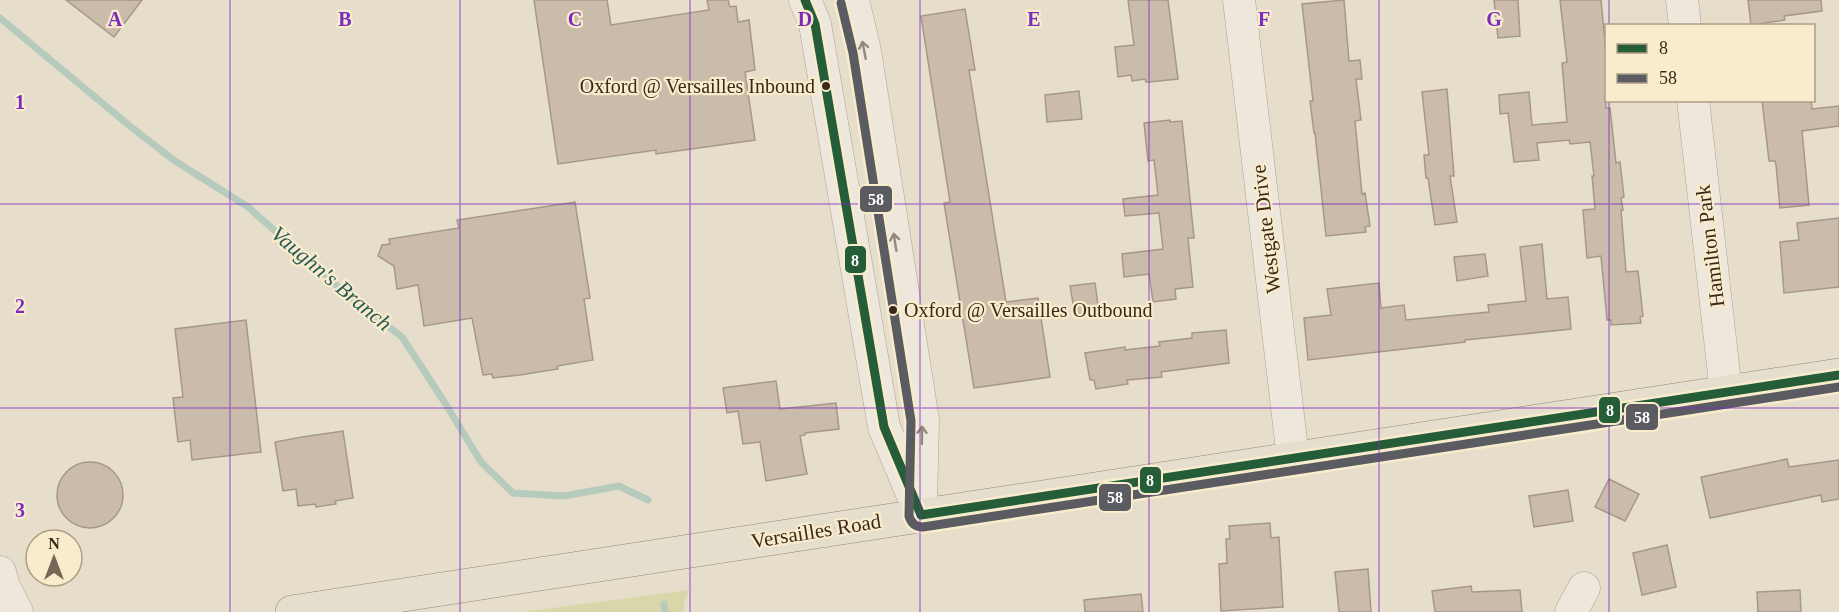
<svg xmlns="http://www.w3.org/2000/svg" width="1839" height="612" viewBox="0 0 1839 612" font-family="Georgia,serif">
<style>
.green{fill:#d7d7aa}
.lines{fill:none;stroke-linecap:round;stroke-linejoin:round}
.stream{stroke:#b6cbbe;stroke-width:7}
.building{fill:#cabbaa;stroke:#a69889;stroke-width:1.5}
.minor-casing{stroke:#aba293;stroke-width:33}
.major-casing{stroke:#90877a;stroke-width:34}
.minor{stroke:#ede7dc;stroke-width:32}
.major{stroke:#e6decd;stroke-width:33}
.bus-1-casing{stroke:#f9eccd;stroke-width:14}
.bus-2-casing{stroke:#f9eccd;stroke-width:14}
.bus-1{stroke:#255d39;stroke-width:9}
.bus-2{stroke:#5a5c61;stroke-width:9}
.oneway{stroke:#94887b}
.grid{fill:none;stroke:#7b2cbf;stroke-width:1.5;stroke-opacity:0.55}
.bus-dot{fill:#3a291a;stroke:#f9eccd;stroke-width:2}
.labels{text-anchor:middle;stroke-width:4.5;stroke-linejoin:round;paint-order:stroke}
.bus-label{font-size:20px;fill:#3a291a;stroke:#f9eccd;text-anchor:end}
.street-label{font-size:21px;fill:#3a291a;stroke:#f9eccd}
.water-label{font-size:22px;font-style:italic;fill:#285b58;stroke:#f9eccd}
.grid-label{font-size:20px;text-anchor:middle;font-weight:bold;fill:#7b2cbf;stroke:#f9eccd;stroke-width:4.5;stroke-linejoin:round;paint-order:stroke}
.line-badge{stroke:#f9eccd;stroke-width:2}
.badge-label{font-size:16px;text-anchor:middle;font-weight:bold;fill:#fff}
</style>
<rect width="100%" height="100%" fill="#e6deca"/>
<path class="green" d="M689 590 684 603V612H523Z"/>
<g class="lines">
<path class="stream" d="M0 18 131 127 175 161 248 207 343 291 402 337 445 403 481 462 513 493 564 496 619 486 648 500
M664 604 665 612"/>
</g>
<path class="building" d="M66 0H142L114 37Z
M534 0H607L611 25 709 10 707 0H728L730 7 736 6 738 22 749 20 755 70 745 72 755 140 656 154V150L558 164Z
M1128 0H1168L1178 79 1149 82H1146L1145 79 1132 81 1131 75 1118 77 1115 47 1134 45Z
M1344 0 1349 61 1360 60 1362 79H1356L1361 120 1355 121 1362 194 1365 193 1370 226 1365 227 1366 232 1326 236 1315 133H1314L1310 101H1313L1302 4Z
M1494 0H1518L1520 36 1498 38Z
M1560 0H1601L1606 52V108H1610L1616 163 1620 162 1624 197 1621 198 1623 210H1621L1626 272 1638 271 1643 316 1640 317 1641 323 1611 325V320H1607L1601 256 1587 258 1583 210 1595 209 1592 176H1594L1590 142 1570 144 1569 140 1537 143 1539 160 1514 162 1508 113 1500 114 1499 95 1529 92 1532 125 1567 122 1562 63 1567 62Z
M1748 0H1821L1822 11 1784 16 1785 20 1751 25Z
M965 9 975 70H969L1006 302 1038 298 1050 377 974 388 944 203 950 202 921 16Z
M1447 89 1454 176H1450L1457 222 1435 225 1428 178H1426L1424 155H1429L1422 92Z
M1079 91 1082 119 1047 122 1045 95Z
M1762 100H1811L1812 109 1839 106V126L1802 131 1809 205 1780 208 1776 165 1775 161H1769Z
M1170 120V122L1182 121 1194 238H1188L1193 287 1175 289 1176 299 1153 302 1149 274 1124 277 1122 254 1163 249 1159 213 1125 216 1123 199 1158 195 1154 160 1148 161 1144 123Z
M575 202 590 298 584 299 593 360 557 366 558 369 520 375 493 378 492 374 483 375 472 318 424 326 418 285 397 289 394 266 378 256 382 245 390 244 389 239 459 228 457 220Z
M1839 218V287L1784 293 1780 242 1799 240 1797 223Z
M1542 244 1547 299 1568 297 1571 329 1465 340V342L1308 360 1304 318 1331 315 1327 289 1379 283 1381 308 1404 305 1406 320 1489 312 1488 305 1526 301 1520 247Z
M1485 254 1488 276 1457 281 1454 257Z
M1095 283 1099 312 1075 315 1070 286Z
M246 320 261 452 192 460 190 440 178 442 173 398 183 397 175 329Z
M1226 330 1229 363 1161 372 1162 377 1127 380 1128 384 1096 389 1094 380H1090L1085 353 1125 347V350L1160 346 1159 342 1192 338V333Z
M776 381 780 409 836 403 839 429 805 433V435L800 436 807 474 766 481 760 442 743 444 738 411 727 413 723 388Z
M343 431 353 498 335 501 336 504 316 507 315 504 298 506 296 489 283 491 275 442 302 437Z
M1787 459 1789 467 1839 460V499L1822 502 1821 495 1710 518 1701 477Z
M57 495a33 33 0 1 1 66 0a33 33 0 1 1-66 0Z
M1609 479 1639 494 1625 521 1595 507Z
M1568 490 1573 521 1534 527 1529 496Z
M1270 523 1271 538 1279 537 1283 607 1221 611 1219 564 1227 563 1226 539H1230L1229 526Z
M1667 545 1676 587 1642 595 1633 553Z
M1368 569 1371 612H1339L1335 572Z
M1471 586 1472 592 1520 590 1522 612H1435L1432 591Z
M1800 590 1801 612H1758L1757 592Z
M1141 594 1143 612H1085L1084 600Z"/>
<g class="lines">
<g class="minor-casing">
<path id="minor" d="M805 0 815 24 884 427 921 515
M853 0 865 51 923 420 921 505
M1239 0 1293 458
M1682 0 1685 26
M1693 100 1726 392
M0 572 4 587 17 612
M1571 612 1584 588"/>
</g>
<g class="major-casing">
<path id="major" d="M292 612 1839 375"/>
</g>
<use href="#minor" class="minor"/>
<use href="#major" class="major"/>
<g class="bus-1-casing">
<path id="bus-1" d="M805 0 815 24 884 427 921 515
M921 515 1839 375"/>
</g>
<g class="bus-2-casing">
<path id="bus-2" d="M841 3 853 53 911 421 909 516C911 523 915 527 923 527L1839 387"/>
</g>
<use href="#bus-1" class="bus-1"/>
<use href="#bus-2" class="bus-2"/>
</g>
<defs><path id="oneway-shaft" d="M-6 0H5M1.5-3L5.5 0L1.5 3" fill="none" stroke-width="1.6" stroke-linecap="round" stroke-linejoin="round" transform="scale(1.5)"/></defs>
<g class="oneway">
<use href="#oneway-shaft" transform="translate(864 50) rotate(-101)"/>
<use href="#oneway-shaft" transform="translate(895 242) rotate(-99)"/>
<use href="#oneway-shaft" transform="translate(922 435) rotate(-89)"/>
</g>
<path class="grid" d="M230 0V612M460 0V612M690 0V612M920 0V612M1149 0V612M1379 0V612M1609 0V26M1609 100V612M0 204H1839M0 408H1839"/>
<g class="bus-dot">
<circle cx="826" cy="86" r="5"/>
<circle cx="893" cy="310" r="5"/>
</g>
<g class="labels">
<g class="bus-label">
<text x="815" y="93">Oxford @ Versailles Inbound</text>
<text x="904" y="317" text-anchor="start">Oxford @ Versailles Outbound</text>
</g>
<g class="street-label">
<text transform="translate(1266 229) rotate(-97)" y="7">Westgate Drive</text>
<text transform="translate(1710 246) rotate(-97)" y="7">Hamilton Park</text>
<text transform="translate(816 531) rotate(-9)" y="7">Versailles Road</text>
</g>
<g class="water-label">
<text transform="translate(332 278) rotate(40)" y="8">Vaughn's Branch</text>
</g>
</g>
<g class="grid-label">
<text x="115" y="26">A</text>
<text x="345" y="26">B</text>
<text x="575" y="26">C</text>
<text x="805" y="26">D</text>
<text x="1034" y="26">E</text>
<text x="1264" y="26">F</text>
<text x="1494" y="26">G</text>
<text x="20" y="109">1</text>
<text x="20" y="313">2</text>
<text x="20" y="517">3</text>
</g>
<g class="line-badge">
<rect x="859" y="185" width="34" height="28" rx="6" fill="#5a5c61"/>
<rect x="844" y="245" width="23" height="29" rx="6" fill="#255d39"/>
<rect x="1598" y="396" width="23" height="28" rx="6" fill="#255d39"/>
<rect x="1625" y="403" width="34" height="28" rx="6" fill="#5a5c61"/>
<rect x="1139" y="466" width="23" height="28" rx="6" fill="#255d39"/>
<rect x="1098" y="483" width="34" height="29" rx="6" fill="#5a5c61"/>
</g>
<g class="badge-label">
<text x="876" y="205">58</text>
<text x="855" y="266">8</text>
<text x="1610" y="416">8</text>
<text x="1642" y="423">58</text>
<text x="1150" y="486">8</text>
<text x="1115" y="503">58</text>
</g>
<rect x="1605" y="24" width="210" height="78" fill="#f9eccd" stroke="#ad9e85" stroke-width="1.5"/>
<rect x="1617" y="44" width="30" height="9" fill="#255d39" stroke="#ad9e85" stroke-width="1.5"/>
<text x="1659" y="54" font-size="18" fill="#3a291a">8</text>
<rect x="1617" y="74" width="30" height="9" fill="#5a5c61" stroke="#ad9e85" stroke-width="1.5"/>
<text x="1659" y="84" font-size="18" fill="#3a291a">58</text>
<g transform="translate(54 558)"><circle r="28" fill="#f9eccd" stroke="#ad9e85" stroke-width="1.5"/>
<path d="M0-4.5L10 22L0 15L-10 22Z" fill="#766858"/>
<text y="-9" font-size="16" font-weight="bold" text-anchor="middle" fill="#3a291a">N</text>
</g>
</svg>
